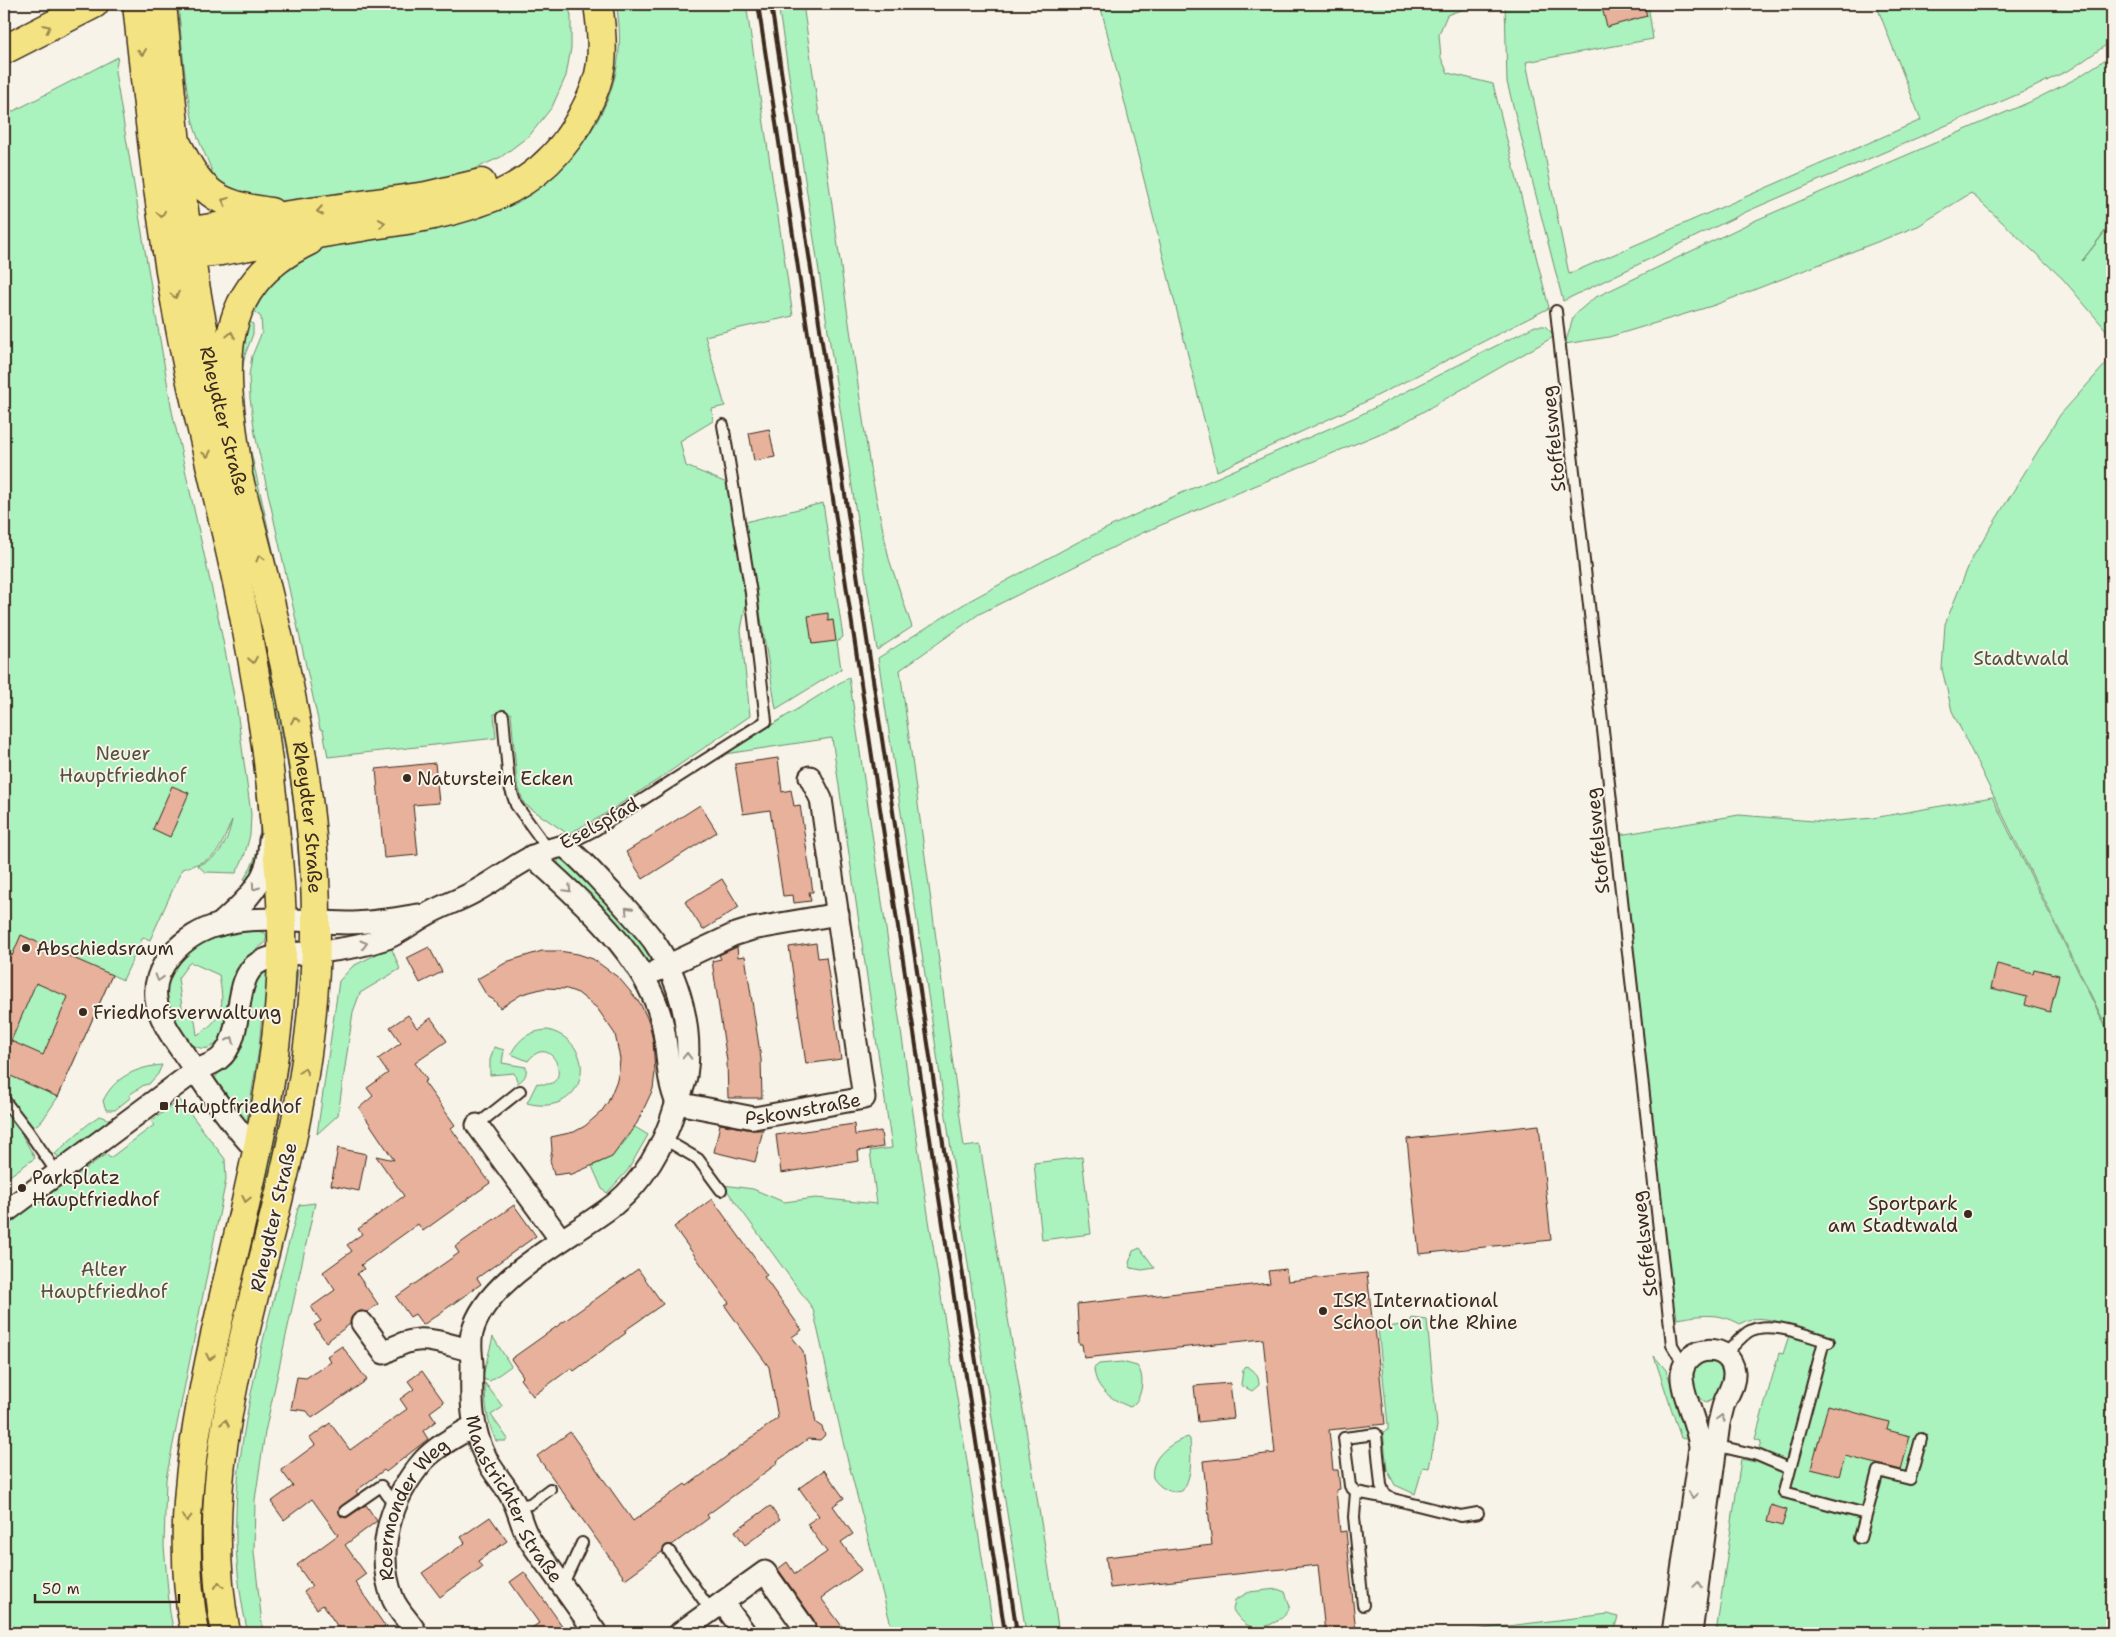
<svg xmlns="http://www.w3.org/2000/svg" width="2116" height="1637" viewBox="0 0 2116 1637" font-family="'Shantell Sans',sans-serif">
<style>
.green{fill:#aaf2be;stroke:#728e6e;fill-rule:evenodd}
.building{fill:#e7b19b;stroke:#3b2a1e;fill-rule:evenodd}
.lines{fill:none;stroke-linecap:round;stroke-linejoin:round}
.lane-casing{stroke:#3b2a1e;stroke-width:14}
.street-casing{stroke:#3b2a1e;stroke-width:25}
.primary-casing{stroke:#3b2a1e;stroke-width:31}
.highway-casing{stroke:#3b2a1e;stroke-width:31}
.lane{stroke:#f7f3e8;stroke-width:10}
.street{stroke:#f7f3e8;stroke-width:21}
.primary{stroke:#f4e382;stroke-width:28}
.highway{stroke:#f4e382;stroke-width:28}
.rail{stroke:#3b2a1e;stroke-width:4}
.oneway{stroke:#988650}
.oneway2{stroke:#998e83}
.poi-dot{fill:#3b2a1e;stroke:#f7f3e8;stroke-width:2}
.labels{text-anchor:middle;stroke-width:4;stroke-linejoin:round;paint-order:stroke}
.street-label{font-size:19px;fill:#3b2a1e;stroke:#f7f3e8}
.park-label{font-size:19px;fill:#51523e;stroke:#f7f3e8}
.poi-label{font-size:19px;fill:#3b2a1e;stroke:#f7f3e8;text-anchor:start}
</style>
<rect width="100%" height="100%" fill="#f7f3e8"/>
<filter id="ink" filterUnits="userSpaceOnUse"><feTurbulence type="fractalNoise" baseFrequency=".02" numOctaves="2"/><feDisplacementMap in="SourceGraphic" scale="10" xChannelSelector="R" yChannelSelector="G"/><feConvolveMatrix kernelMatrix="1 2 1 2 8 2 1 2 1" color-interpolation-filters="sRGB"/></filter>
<g filter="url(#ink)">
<path class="green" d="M178 4H568L571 16V48L566 76 552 107 530 135 501 157 470 171 422 183 270 206 215 183C211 162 198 144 193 122 184 84 182 43 178 4Z
M616 4H746L793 316 705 336 725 406 712 409 713 421 680 441 686 466 727 483 738 545 746 604 741 630 750 716 659 779 600 817 568 834 524 804 517 783 511 713 494 714 496 738 328 757 323 730 320 729 255 434 250 398 249 376 252 356 262 332 261 317 252 310 266 286 306 255 338 241 526 195C591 152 632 83 616 4Z
M778 4H803L870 468 889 559 912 627 877 650Z
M1100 4H1477L1447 15 1439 34 1441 58 1448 73 1493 84 1549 308 1359 405 1217 471Z
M1505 4H1648L1653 39 1526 62 1569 274 1921 120 1876 4H2112V41L2073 68 2028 90 1748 211 1563 301 1507 82Z
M2112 55V222L2082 261 2112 223V337L2063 279 1971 193 1918 226 1715 305 1609 337 1565 344 1574 315 1594 298 1754 221 2032 101 2077 78Z
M118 57 115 72 172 411 219 621 237 710 251 814 250 835 244 857 236 873 205 872 197 865C220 859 227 843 232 820 217 855 220 857 182 869L150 940 143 937 123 980 112 975 58 1097 42 1121 22 1135 35 1158 4 1180V116Z
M248 320 253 324V334L245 355 241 375 247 434 307 702 324 809 330 876H326L251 479 234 372Z
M1535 326H1545L1555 336 1398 426 1142 533 979 614 900 670 964 1147 980 1145 1059 1633H1026L975 1311 878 658 969 601 1078 542 1168 499 1360 415Z
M2112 357V1038L1952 711 1942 669 1945 624 1971 560 2060 415Z
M823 503 843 637 837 642 841 669 776 709 745 522Z
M256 593 288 742 305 886 301 887 294 804 284 743 251 594Z
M233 628 240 652 263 823C262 845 258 862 248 881L244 879 253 863 259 845 260 824 248 718Z
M849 677 926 1201 994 1633H893L844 1446 813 1309 723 1185 753 1189 784 1202 816 1198 877 1204 870 1151 892 1148 832 738 725 754Z
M1992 797 2112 1040V1633H1716L1741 1459 1755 1462 1761 1441 1755 1439 1779 1353 1783 1354 1792 1326C1775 1321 1756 1313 1740 1324 1719 1312 1700 1315 1677 1319L1676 1311 1673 1308 1619 835 1739 815 1826 822 1873 818Z
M562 855 633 924 653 959 650 963 644 964 562 873 558 863V857Z
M251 929 265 933 267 936 265 943C253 952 240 962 234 977 227 995 232 1038 211 1047 191 1056 174 1023 167 1008 164 1002 164 988 165 982 168 965 202 939 217 934 227 930 241 931 251 929ZM190 962 219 975C224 1005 225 1018 197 1035L195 1020 182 1007 178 978Z
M391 947 400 969 360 993 353 1012 338 1115 317 1134 339 981 353 966Z
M267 969 269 971 268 1005 262 1013 259 1049 246 1127 214 1081 215 1078C222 1067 233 1060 239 1048 249 1030 247 976 267 969Z
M292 970H298L288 1064 262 1224 240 1319 217 1633H206L199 1533 207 1440Z
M548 1030C602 1044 587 1119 527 1103L537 1083C577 1094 553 1028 528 1061L511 1054C519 1038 530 1031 548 1030Z
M494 1047 504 1050 502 1063 526 1067C527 1075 525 1078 518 1083L514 1073 490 1075V1060Z
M162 1065 158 1074 149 1084 144 1085 129 1095 130 1098 115 1110H106L103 1101C114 1077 137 1067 162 1065Z
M180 1100 225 1159 226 1180 166 1479 164 1546 170 1613 174 1633H4V1227L106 1154 110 1158 154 1125 151 1121Z
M100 1116 111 1120 61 1159 55 1154C63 1147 94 1117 100 1116Z
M635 1127 648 1135 628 1170 607 1193 602 1189 592 1166C612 1158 623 1146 635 1127Z
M1082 1157 1091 1234 1042 1240 1034 1163Z
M315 1203 265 1432 255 1500 254 1552 263 1633H248C241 1604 237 1573 236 1543 232 1432 271 1312 299 1205Z
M1140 1248 1155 1268 1142 1270 1131 1268 1129 1263 1133 1251Z
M1412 1318 1427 1320 1437 1426 1429 1468 1423 1467 1415 1494 1395 1485 1387 1470 1383 1432 1388 1430V1425L1378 1328 1409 1324Z
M493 1337 511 1366 490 1381 482 1379Z
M1654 1356 1666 1370 1690 1437 1685 1439 1681 1438Z
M1710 1360C1730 1371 1721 1382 1714 1399L1706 1403C1693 1397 1691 1375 1697 1364Z
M1122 1362 1137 1366C1146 1376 1142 1401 1130 1407 1113 1400 1095 1390 1094 1368L1099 1364Z
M1246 1366C1255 1370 1259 1376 1259 1385L1252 1391 1241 1385 1243 1370Z
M485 1383 503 1407 491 1415 508 1439 506 1441H496C487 1422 485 1403 485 1383Z
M1188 1437 1190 1439C1191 1456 1193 1477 1182 1491 1170 1494 1160 1488 1153 1478 1149 1458 1170 1443 1188 1437Z
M1277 1589 1285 1592 1290 1606C1287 1614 1284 1617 1277 1621 1258 1633 1245 1629 1233 1610L1235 1600 1249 1592Z
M1608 1614 1618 1617 1613 1633H1449Z"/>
<path class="building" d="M1601 4H1644L1647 16 1607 27Z
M769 429 775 457 754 461 749 433Z
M828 613V621L833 620 836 641 812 644 808 616Z
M778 758 782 792 791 790 794 806 800 805 813 892H809L811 901 794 903 793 895 783 896 770 810 743 814 735 764Z
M435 763 439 803 413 805 418 855 384 858 376 769Z
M172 786 189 793 170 837 153 829Z
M700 805 717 832 643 879 626 852Z
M722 879 739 907 703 930 685 902Z
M21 935 112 975 58 1097 4 1073V944L12 956ZM36 983 68 997 43 1055 11 1041Z
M816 943 818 958 826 957 841 1059 806 1064 789 947Z
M429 947 442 972 420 983 407 958Z
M737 947 738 957 745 956 761 1059 762 1098H728L727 1061 712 961 721 959 719 955Z
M542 951H559L578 954 593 959 619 978 640 1003 649 1022 653 1041 655 1072 653 1089 637 1123 612 1157 570 1175 569 1173 554 1175 550 1160 552 1151 551 1137 574 1132 585 1126 601 1112 608 1102 617 1080 619 1070 620 1059 615 1034 597 1008 578 993 567 989 545 988 522 994 500 1008 494 1000 487 996 477 979 509 961Z
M1997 964 2033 973 2034 969 2059 975 2050 1012 2025 1005 2027 997 1991 988Z
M408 1015 417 1028 431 1018 447 1041 415 1063 427 1080 424 1082 455 1125 451 1128 490 1183 423 1231 418 1224 361 1265 364 1269 357 1274 378 1304 367 1312 361 1311 355 1313 351 1318 350 1324 326 1342 314 1325 321 1321 311 1307 335 1290 323 1272 352 1251 347 1245 362 1234 358 1229 404 1196 376 1156 394 1160 359 1108 373 1096 367 1088 388 1073 378 1059 401 1043 390 1027Z
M720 1124 752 1130H763L755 1162 714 1152Z
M854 1124 855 1135 881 1131 883 1147 858 1151 859 1161 781 1173 776 1135Z
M1539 1125 1551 1240 1419 1254 1407 1139Z
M338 1148 366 1154 359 1191 331 1185Z
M712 1199 767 1275 764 1277 802 1330 792 1337 803 1351 816 1423 822 1427 825 1435 820 1440 808 1439 777 1461 778 1463 707 1515 709 1518 672 1545 665 1546 662 1552 625 1579 537 1456 570 1432 633 1521 685 1484 687 1486 778 1418 769 1367 725 1306 729 1303 674 1227Z
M514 1205 536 1236 477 1278 481 1284 423 1325 415 1314 410 1317 396 1297 459 1253 455 1247Z
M638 1269 663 1304 624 1331 626 1333 574 1371 571 1368 533 1396 520 1379 523 1376 511 1359Z
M1286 1269 1288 1281 1367 1273 1373 1327H1375L1385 1424 1329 1430 1333 1470H1338L1340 1489 1336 1490 1340 1532 1346 1531 1356 1633H1325L1318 1565 1110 1588 1106 1557 1212 1545 1203 1461 1275 1453 1263 1339 1084 1358 1082 1344H1079L1077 1304 1270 1283 1268 1271Z
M342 1346 367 1380 312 1418 307 1411 291 1409 297 1377 306 1378 331 1362 327 1356Z
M422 1371 444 1402 430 1412 436 1421 423 1431 428 1439 386 1472 384 1470 356 1491 358 1494 339 1509 340 1515 346 1518 366 1505 377 1521 345 1545 366 1574 355 1582 385 1626 375 1633H342L323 1605 317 1609 304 1592 312 1586 297 1565 338 1535 312 1499 284 1520 271 1502 293 1486 281 1470 315 1445 310 1438 330 1423 350 1450 407 1409 400 1399 414 1389 408 1381Z
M1230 1383 1234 1418 1198 1422 1194 1386Z
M1828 1405 1889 1422 1887 1430 1910 1436 1901 1470 1845 1456 1839 1476 1811 1469Z
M824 1470 844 1498 833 1506 853 1534 841 1542 861 1570 821 1598 847 1633H816L814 1620 778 1569 787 1562 795 1574 827 1552 807 1524 819 1516 799 1488Z
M1771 1505 1787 1510 1782 1526 1767 1522Z
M770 1506 780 1520 745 1545 735 1531Z
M490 1517 507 1541 478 1561 482 1567 440 1597 422 1573 465 1543 461 1537Z
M524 1572 554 1614 567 1633H524L539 1623 510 1582Z"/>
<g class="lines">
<g class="lane-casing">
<path id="lane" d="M1556 311 1672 1345 1684 1365
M503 716 509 784 516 805 548 849
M564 846 595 830 766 721 751 593 723 425
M4 1100 28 1131 58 1174
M477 1125 520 1091
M664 1139 698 1159 721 1190
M1824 1341 1784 1492 1866 1514
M1725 1355C1732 1347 1740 1338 1748 1332 1768 1319 1808 1336 1829 1342
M1714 1445 1757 1455 1790 1469
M1356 1492 1354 1517 1363 1605
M1393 1499 1356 1492 1350 1486 1344 1438 1376 1434 1381 1485 1384 1493 1393 1499 1461 1516 1478 1513
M516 1506 530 1504 550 1489
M345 1511 381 1486 395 1506
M1860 1538 1878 1471 1910 1479 1921 1439
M669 1551 711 1611
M562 1586 582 1543"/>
</g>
<g class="street-casing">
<g id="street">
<path d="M532 856C579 898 644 955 661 1018 669 1046 665 1076 677 1103"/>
<path d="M219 925C237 909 258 891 266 867 269 859 269 849 270 840"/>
<path d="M656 971 733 935 752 929 838 914"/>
<path id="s1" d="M677 1103 754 1118 864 1098 821 799 810 777"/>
<path d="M477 1125 561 1240"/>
<path d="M257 1151C230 1123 208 1089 186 1057 175 1041 162 1024 157 1004 148 967 185 934 218 925 260 914 305 922 347 923 371 923 395 919 418 915"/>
<path id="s2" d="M4 1213 195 1071C203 1067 213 1064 219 1059 246 1038 231 979 258 963 275 953 297 954 317 952 340 950 364 946 387 938 401 932 413 922 426 915 441 906 458 901 474 892 504 876 529 852 564 846 582 859 596 877 612 893 626 908 640 923 653 940 680 978 693 1030 686 1076 684 1088 678 1097 675 1108 664 1145 645 1179 615 1204 572 1238 486 1277 472 1333 469 1345 472 1355 472 1367 471 1399 471 1430 487 1460 494 1474 506 1485 513 1500 519 1511 521 1524 527 1535 534 1548 543 1559 552 1571 566 1591 581 1612 596 1633"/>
<path d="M362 1323 384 1353C418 1331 434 1341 469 1350"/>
<path d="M723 1603 745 1633"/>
<path id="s3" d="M416 1633C410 1622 398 1611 393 1599 374 1551 391 1497 424 1460 437 1446 458 1435 474 1426"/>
<path d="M680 1633 765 1572 804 1627"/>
<path d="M1673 1633 1700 1447C1698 1424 1680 1391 1682 1373 1686 1344 1731 1342 1734 1372 1735 1383 1729 1392 1725 1401 1722 1408 1721 1416 1719 1423L1691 1633"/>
</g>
</g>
<g class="primary-casing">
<g id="primary">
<path d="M137 4C150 128 163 251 189 373 207 455 228 535 244 616 259 690 270 763 276 838 280 877 283 915 282 954 280 1076 247 1195 220 1313 196 1418 174 1526 195 1633"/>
<path id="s4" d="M162 4C174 125 184 247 211 366 253 549 316 731 316 921 317 1012 302 1103 280 1192 245 1338 196 1482 226 1633"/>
</g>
</g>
<g class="highway-casing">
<path id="highway" d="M4 50 94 4
M175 140C201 192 212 204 271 212
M166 247 191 254 221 251C266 243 310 235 355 228 396 221 438 217 477 203 527 187 562 157 585 110 592 97 599 79 601 64 603 44 601 24 598 4
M166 247 187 232 289 215 426 196 481 183
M238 470C225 377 207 290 309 241"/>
</g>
<use href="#lane" class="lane"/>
<use href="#street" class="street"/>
<use href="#primary" class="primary"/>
<use href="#highway" class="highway"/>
<path class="rail" d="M758 4 1005 1633
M771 4 1017 1633"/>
</g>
<defs><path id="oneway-chevron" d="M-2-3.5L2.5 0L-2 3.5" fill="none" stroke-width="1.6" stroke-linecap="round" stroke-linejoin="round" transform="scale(1.25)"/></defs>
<g class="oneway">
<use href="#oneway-chevron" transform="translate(47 28) rotate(-27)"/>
<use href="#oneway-chevron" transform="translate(142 52) rotate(84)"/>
<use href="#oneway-chevron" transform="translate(225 201) rotate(-155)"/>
<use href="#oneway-chevron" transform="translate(320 211) rotate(172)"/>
<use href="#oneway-chevron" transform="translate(161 214) rotate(82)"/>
<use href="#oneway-chevron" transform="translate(382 223) rotate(-9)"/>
<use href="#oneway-chevron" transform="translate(175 295) rotate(79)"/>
<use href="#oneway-chevron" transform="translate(231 335) rotate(-79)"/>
<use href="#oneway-chevron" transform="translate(207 454) rotate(78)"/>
<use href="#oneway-chevron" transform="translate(260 558) rotate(-104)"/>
<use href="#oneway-chevron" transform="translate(253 660) rotate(79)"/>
<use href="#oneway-chevron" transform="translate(295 720) rotate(-101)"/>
<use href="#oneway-chevron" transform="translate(304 1071) rotate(-80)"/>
<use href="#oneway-chevron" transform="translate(246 1199) rotate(103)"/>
<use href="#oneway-chevron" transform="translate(210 1357) rotate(102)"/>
<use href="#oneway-chevron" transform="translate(225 1423) rotate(-80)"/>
<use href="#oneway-chevron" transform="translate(187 1518) rotate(92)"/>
<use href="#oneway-chevron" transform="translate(219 1585) rotate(-95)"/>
</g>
<g class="oneway2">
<use href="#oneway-chevron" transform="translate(255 887) rotate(125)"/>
<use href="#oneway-chevron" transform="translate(568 889) rotate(46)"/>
<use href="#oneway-chevron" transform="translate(628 910) rotate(-133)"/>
<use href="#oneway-chevron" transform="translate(364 944) rotate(-16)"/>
<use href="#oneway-chevron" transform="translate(159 978) rotate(107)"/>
<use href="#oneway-chevron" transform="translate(231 1040) rotate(-66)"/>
<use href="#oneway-chevron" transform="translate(687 1056) rotate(-89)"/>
<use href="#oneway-chevron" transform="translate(1721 1418) rotate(-76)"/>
<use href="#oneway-chevron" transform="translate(1693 1495) rotate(98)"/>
<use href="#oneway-chevron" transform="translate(1698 1585) rotate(-82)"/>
</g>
</g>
<g class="poi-dot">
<circle cx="407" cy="778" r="5"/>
<circle cx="26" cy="948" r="5"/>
<circle cx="83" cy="1012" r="5"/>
<rect x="159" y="1101" width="10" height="10" rx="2.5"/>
<circle cx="22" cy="1188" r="5"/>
<circle cx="1968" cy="1214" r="5"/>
<circle cx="1323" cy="1311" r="5"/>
</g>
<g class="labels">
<g class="street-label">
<text dy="7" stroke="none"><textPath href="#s4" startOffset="422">Rheydter Straße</textPath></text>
<text transform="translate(1553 439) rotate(-96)" y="7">Stoffelsweg</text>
<text dy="7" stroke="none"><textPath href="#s4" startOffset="828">Rheydter Straße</textPath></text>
<text transform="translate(599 823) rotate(-29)" y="7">Eselspfad</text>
<text transform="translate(1597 841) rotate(-96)" y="7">Stoffelsweg</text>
<text dy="7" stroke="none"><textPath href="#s1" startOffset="128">Pskowstraße</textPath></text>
<text transform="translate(273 1217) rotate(-77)" y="7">Rheydter Straße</text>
<text transform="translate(1644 1244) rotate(-97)" y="7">Stoffelsweg</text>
<text dy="7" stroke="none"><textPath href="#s2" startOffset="1498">Maastrichter Straße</textPath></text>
<text dy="7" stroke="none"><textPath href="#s3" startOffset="140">Roermonder Weg</textPath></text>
</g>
<g class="park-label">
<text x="2021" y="665">Stadtwald</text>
<text x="123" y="760">Neuer<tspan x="123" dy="22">Hauptfriedhof</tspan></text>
<text x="104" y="1276">Alter<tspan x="104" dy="22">Hauptfriedhof</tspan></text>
</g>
<g class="poi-label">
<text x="417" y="785">Naturstein Ecken</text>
<text x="36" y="955">Abschiedsraum</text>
<text x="93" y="1019">Friedhofsverwaltung</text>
<text x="174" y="1113">Hauptfriedhof</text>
<text x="32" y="1184">Parkplatz<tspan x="32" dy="22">Hauptfriedhof</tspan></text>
<text x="1958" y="1210" text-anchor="end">Sportpark<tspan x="1958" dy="22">am Stadtwald</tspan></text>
<text x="1333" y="1307">ISR International<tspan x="1333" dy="22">School on the Rhine</tspan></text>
</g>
</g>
<rect width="2116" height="1637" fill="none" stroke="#f7f3e8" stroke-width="20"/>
<rect x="10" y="10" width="2096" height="1617" fill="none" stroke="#3b2a1e" stroke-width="2" filter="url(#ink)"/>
<path d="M35 1594v8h144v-8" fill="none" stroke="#3b2a1e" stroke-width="2.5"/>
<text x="42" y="1594" font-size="15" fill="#3b2a1e" stroke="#f7f3e8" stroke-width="4" paint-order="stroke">50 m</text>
</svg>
